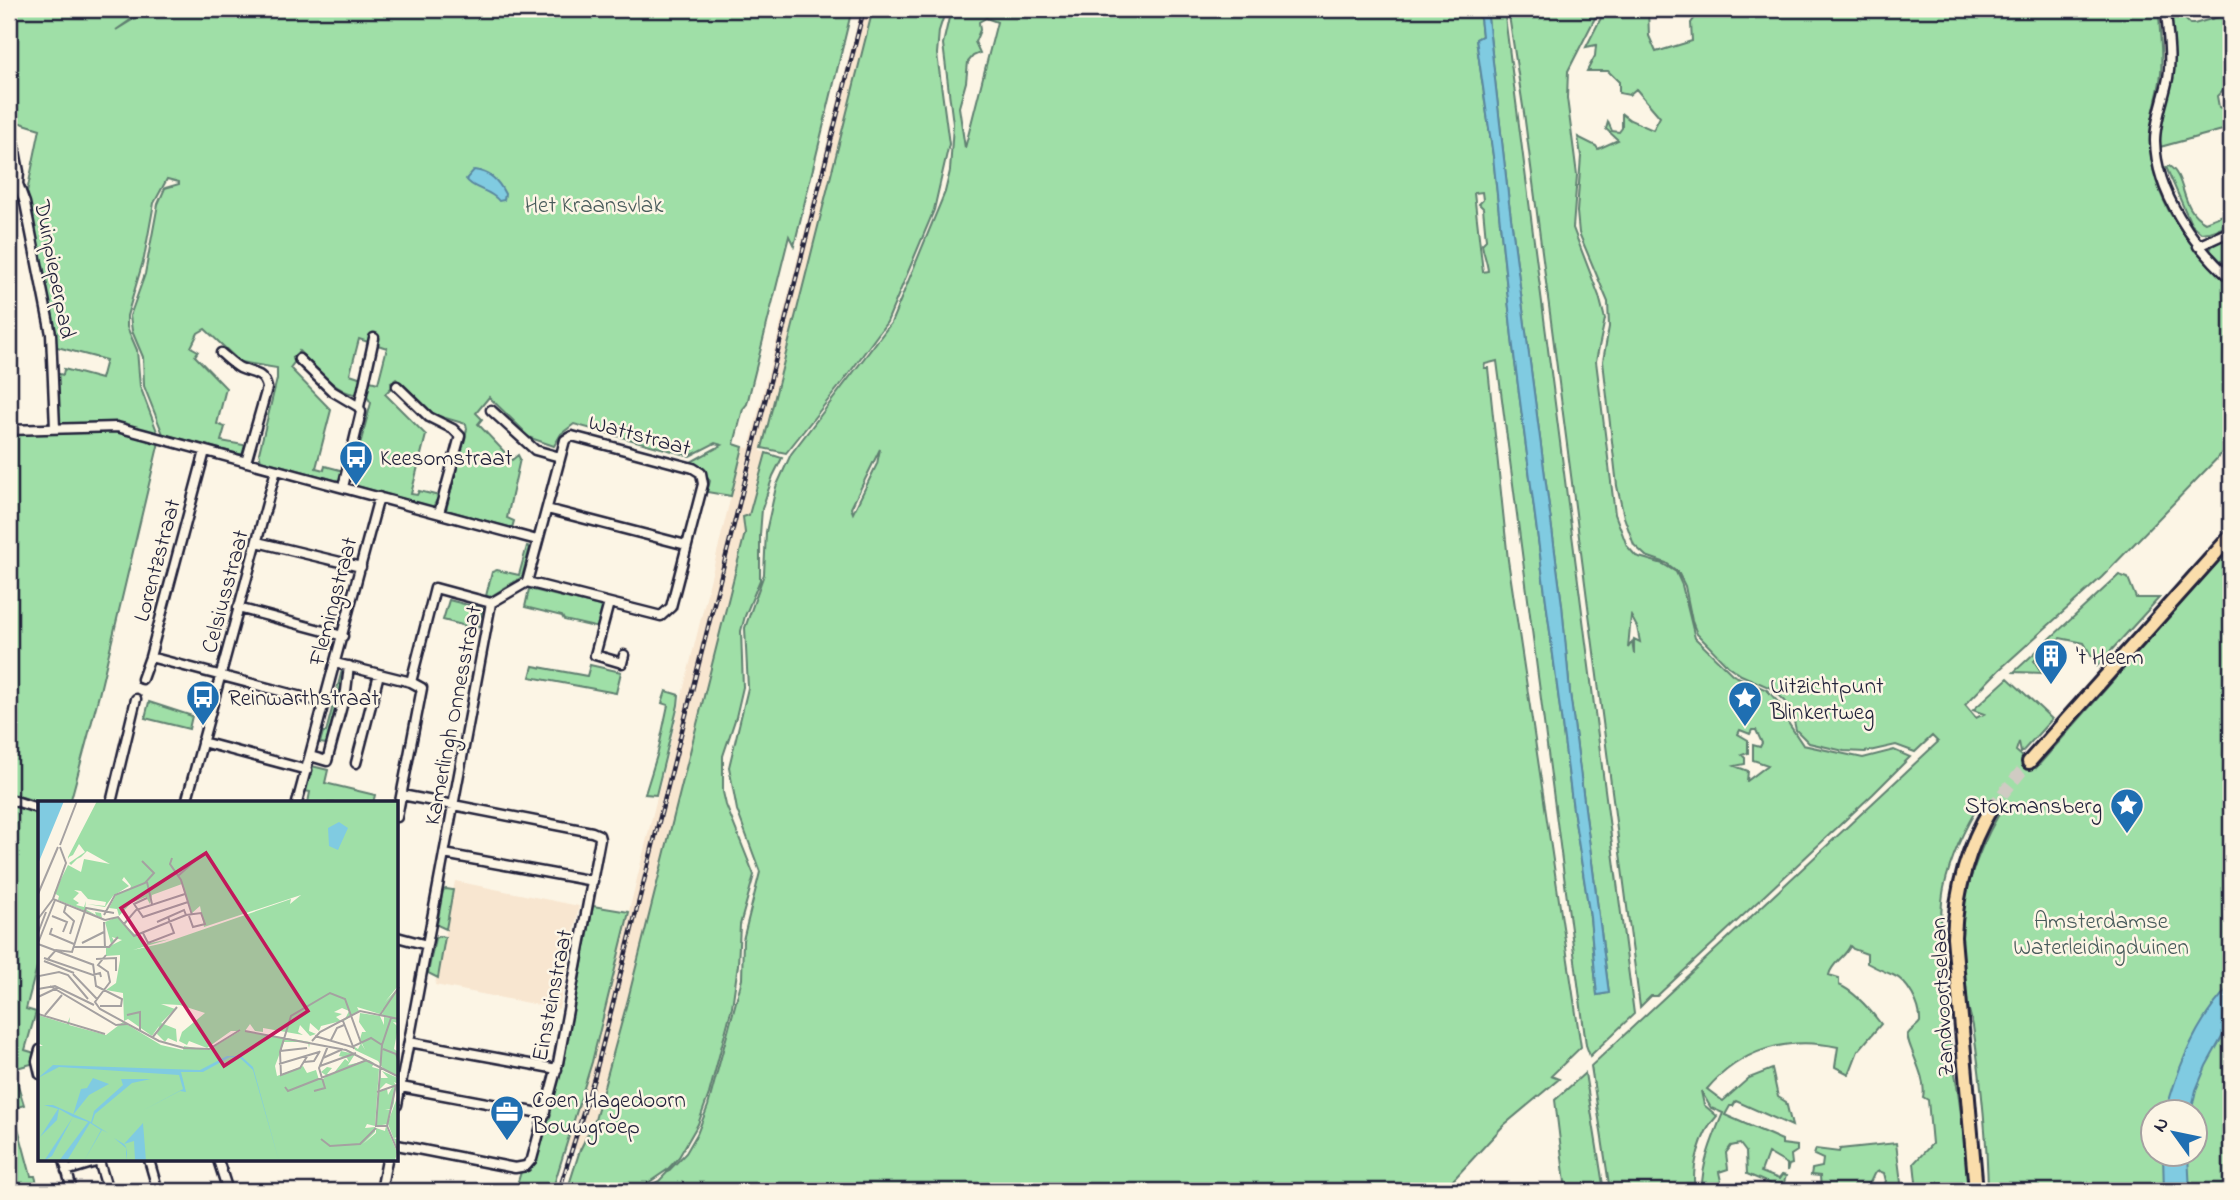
<svg xmlns="http://www.w3.org/2000/svg" width="2240" height="1200" viewBox="0 0 2240 1200" font-family="'Indie Flower',sans-serif">
<style>
.built{fill:#f8e6d0}
.green{fill:#9fdfa7;stroke:#608071;stroke-width:2;fill-rule:evenodd}
.water{fill:#80cbe1;stroke:#5a879f;stroke-width:2}
.lines{fill:none;stroke-linecap:round;stroke-linejoin:round}
.primary-tunnel{stroke:#d0cbc3;stroke-width:12;stroke-dasharray:12 6;stroke-linecap:butt}
.minor-casing{stroke:#22223b;stroke-width:13}
.primary-casing{stroke:#22223b;stroke-width:18}
.minor{stroke:#fcf5e5;stroke-width:8}
.primary{stroke:#faddab;stroke-width:12}
.rail-casing{stroke:#22223b;stroke-width:4.5}
.rail{stroke:#fcf5e5;stroke-width:2;stroke-dasharray:5;stroke-linecap:butt}
.labels{text-anchor:middle;stroke-width:5;stroke-linejoin:round;paint-order:stroke}
.park-label{font-size:23px;fill:#485b5b;stroke:#fcf5e5}
.street-label{font-size:23px;fill:#22223b;stroke:#fcf5e5}
.poi-label{font-size:23px;fill:#22223b;stroke:#fcf5e5;text-anchor:start}
.inset-road{fill:none;stroke:#a5a1a1;stroke-width:2}
.view{fill:#c2185b;fill-opacity:0.15;stroke:#c2185b;stroke-width:3.5}
.inset-edge{fill:none;stroke:#22223b;stroke-width:3.5}
</style>
<rect width="100%" height="100%" fill="#fcf5e5"/>
<filter id="ink" filterUnits="userSpaceOnUse"><feTurbulence type="fractalNoise" baseFrequency=".0143" numOctaves="2"/><feDisplacementMap in="SourceGraphic" scale="14" xChannelSelector="R" yChannelSelector="G"/><feConvolveMatrix kernelMatrix="1 2 1 2 8 2 1 2 1" color-interpolation-filters="sRGB"/></filter>
<g filter="url(#ink)">
<path class="built" d="M861 9H873L761 451 766 453 749 515 743 517 745 533 628 999 595 1120 580 1150 567 1147 592 1062 743 447 749 448Z
M455 881 579 906 559 1009 435 985Z"/>
<path class="green" d="M9 9H146L116 30 150 9H852L794 246 789 236 747 404 743 409 734 444 743 447 731 496 707 492 710 481C703 470 702 467 689 463L722 445 715 443 690 456 574 424 561 434 554 446 522 435 523 430 489 397 476 413 482 419 478 424 512 460 518 455 520 459 507 518 514 521 512 528 446 510 467 429 466 424 432 414 396 379 391 383 393 386 385 394 426 435 411 494 417 495 419 491 439 496 433 507 353 485V471L371 403 364 392 366 380 378 383 387 348 359 339 350 374 362 378 358 392 355 394C337 394 312 364 299 351L293 357 296 360 290 368 331 410 316 468 324 470 325 466 344 471 342 479 338 481 261 460 259 453 277 379V368L240 362 205 329 198 333 191 347 198 351 195 356 226 388 217 424 225 427 221 441 249 446 246 456 163 434 144 386 143 357 132 331 130 316 145 274 158 204 165 188 179 184V182L167 179 154 203 144 258 127 316V327L137 350 140 386 158 434 114 422 60 424 56 373 63 375 64 369 101 379 106 360 57 347 27 192 40 129 14 121 9 106Z
M873 9H946L939 31 937 54 949 144 934 210 887 322 845 379 786 453 762 448Z
M951 9H1146L1149 11 1153 9H1472L1480 18 1482 36 1476 39 1493 156 1513 347 1573 809 1590 917 1597 995 1609 993 1570 693 1562 605 1509 203 1487 9H1504L1634 1014 1590 1056 1586 1045 1497 361 1485 364 1484 368H1488L1508 560 1581 1047 1551 1076 1559 1079 1504 1125 1443 1191H639L659 1181 686 1153 697 1134 708 1106 742 979 743 940 760 872 737 810 729 767 748 688 745 628 764 574 766 532 776 487 791 454 891 323 945 192 950 171 953 124 943 44ZM986 18 997 22 965 148 959 107 966 82 968 62 973 56 980 53 975 42 980 30 979 22ZM1482 192 1483 200 1479 204 1483 208 1486 240 1482 244C1483 253 1487 261 1488 271L1483 272 1474 193ZM880 449 877 464 853 513 851 508Z
M1508 9H1596V16L1568 71 1567 98 1577 175 1573 228 1599 296 1605 319 1596 361 1615 514 1627 546 1636 556 1663 564 1676 572 1682 585 1695 638 1733 675 1767 690 1780 704 1789 724 1803 745 1863 758 1894 750 1910 757 1873 794 1657 996H1651L1640 1007 1524 113ZM1631 616 1637 627 1640 642 1634 639V654L1632 642 1628 648ZM1740 730 1750 734 1752 730H1756L1762 743 1760 747 1753 745V760L1768 765 1747 781 1748 771 1735 766 1745 764V758L1742 755 1748 753V740L1738 734Z
M1603 9H1648L1649 36 1656 52 1692 41 1691 23 1696 16 1697 9H2159C2159 30 2163 53 2161 74 2159 95 2150 116 2150 138 2149 199 2189 247 2231 286V444L2102 577 1999 670 1965 705 1976 718 1984 714 1973 710 2008 678 2052 719 2021 753 2019 742 2016 751 2036 768 2231 547V1191H1988C1987 1136 1981 1080 1973 1026 1970 1012 1965 998 1963 984 1953 924 1969 866 1999 814L1982 800C1965 827 1951 856 1944 888 1940 907 1941 927 1941 947 1942 1029 1967 1109 1967 1191H1917L1914 1163 1932 1144 1928 1100 1923 1097C1928 1077 1904 1041 1908 1034 1911 1029 1917 1027 1920 1022 1921 1006 1908 981 1893 975 1883 971 1876 968 1867 963V954L1853 949 1850 946C1845 958 1832 962 1829 975L1839 978V985C1854 991 1871 1011 1881 1024L1858 1051 1849 1074 1835 1067 1838 1047C1788 1036 1741 1049 1707 1089L1723 1101 1749 1078 1772 1069 1778 1097 1786 1102 1792 1126 1736 1101 1733 1106H1730L1725 1115 1782 1140V1144L1797 1146V1151L1791 1155 1792 1164 1789 1165 1787 1171V1164L1768 1153 1761 1172 1779 1179 1782 1175 1786 1176 1782 1189 1747 1174 1746 1152 1740 1144 1731 1146 1726 1153 1728 1169 1719 1172 1721 1181 1709 1191H1702C1701 1165 1713 1137 1723 1113L1711 1108 1701 1091 1704 1105 1717 1116C1700 1134 1691 1168 1695 1191H1610L1591 1066 1938 742 1932 736 1915 752 1896 745 1865 752 1844 751 1809 743 1796 730 1792 713 1785 701 1771 688 1741 675 1728 666 1697 634 1692 621 1685 586 1678 572 1666 563 1646 556 1634 545 1624 517 1617 486 1603 361 1609 327 1608 302 1579 233 1577 212 1581 156 1578 137 1596 146 1598 149 1618 140 1606 129 1608 122 1612 131 1619 132 1622 128V114L1630 120 1653 130 1660 117 1636 89 1629 95 1619 93V82L1608 71H1587L1595 56 1596 45 1586 47 1602 16ZM2152 1112H2194V1154H2152Z
M2169 9H2190L2185 19 2190 24H2194L2218 17 2225 9H2231V82L2217 96 2219 107 2231 113V124L2226 129 2160 147 2158 144 2161 117 2171 79Z
M2225 159H2231V191L2227 192 2224 188Z
M2169 166C2187 177 2179 209 2205 222L2231 212V225L2210 232 2201 233 2191 224 2166 167Z
M2226 238 2231 242V271L2210 250 2212 246Z
M116 431 159 442 99 695 70 803H41L9 793V434Z
M766 453 782 458 773 476 762 509 760 535V580L745 616 741 631 743 687 736 717 723 756V792L726 805 754 875 740 925 738 965 732 1007 709 1094 698 1124 679 1157 667 1170 642 1187 633 1191H567L580 1150 595 1120 628 999 745 533 743 517 749 515Z
M527 546 530 547 522 577 490 597 486 596 492 572 497 570 519 575Z
M2119 575 2128 578 2136 598H2159L2097 666 2084 643 2060 638 2034 661 2042 673 2014 672Z
M529 589 604 607 599 628 564 620 562 616 525 607Z
M449 600 483 609 477 629 443 620Z
M590 665 621 672 616 693 530 677 533 666 587 676Z
M342 670 345 671 326 744 320 743 323 732H326Z
M666 691 679 695 678 705 656 795 645 794 658 752 668 705 662 703Z
M149 702 192 716 189 729 145 718Z
M312 766 328 770 325 783 375 795 373 803H308L310 792 305 791Z
M9 806 40 813V955L26 1009 36 1012 25 1050 38 1054 35 1063 13 1069 24 1105 13 1109 31 1176H35L39 1191H9Z
M446 889 453 890 446 929 437 925 443 890Z
M593 906 629 912 592 1062 552 1191H515L521 1172 527 1171 535 1164 563 1064Z
M439 936 445 937 438 978 428 973 435 938Z
M1585 1073 1604 1191H1566L1555 1100Z
M1896 1143 1902 1191H1881L1886 1181 1884 1173 1879 1171 1874 1174 1866 1191H1821L1820 1176 1811 1175 1812 1169 1822 1167 1823 1159 1814 1155 1816 1149 1839 1152 1840 1149Z"/>
<path class="water" d="M1472 9H1487L1509 203 1562 605 1570 693 1609 993 1597 995 1590 917 1573 809 1513 347 1493 156 1476 39 1482 36 1480 18Z
M474 170C490 172 498 180 505 194L504 200 499 201C490 189 473 190 466 179Z
M2231 985V1021L2206 1066 2196 1090 2191 1112H2166C2178 1066 2197 1019 2231 985Z
M2163 1155H2188L2190 1191H2164Z"/>
<g class="lines">
<path class="primary-tunnel" d="M1991 808 2029 762"/>
<g class="minor-casing">
<path id="minor" d="M2166 9C2167 31 2172 57 2168 78 2164 99 2155 120 2155 141 2156 193 2194 246 2231 279
M9 119 19 172 18 184 25 203 51 334 55 428
M2198 246 2231 231
M221 353C227 358 233 364 240 368 253 374 264 372 267 388L246 462
M299 359 332 391 359 407
M397 386 429 417 453 429 460 436 439 513
M491 410 535 450 560 457
M9 430 117 427 537 540
M343 487 361 412 359 407 374 338
M547 509 686 545
M257 542 361 567
M609 603 595 655 622 663 624 655
M238 608 343 636
M150 657 325 703
M335 663 411 682
M142 679 150 657 205 451
M202 742 307 770
M310 756 327 761 346 691 349 666
M356 763 379 674
M9 799 40 809
M111 803 136 699
M186 803 276 470
M297 803 379 497
M397 817 422 688 411 682 435 588 491 603
M444 854 593 881
M397 937 427 945
M409 1042 557 1069
M40 1050 37 1061 40 1074
M401 1087 545 1114
M397 1105 491 603 527 582 565 440 572 436 693 468 701 473 703 484 671 607 661 616 527 582
M397 1145 515 1168 526 1166 532 1159 558 1063 600 839 599 835 592 832 402 795
M64 1160 72 1190
M149 1160 158 1191
M218 1160 228 1191
M66 1171 99 1161 108 1191
M381 1191 387 1160"/>
</g>
<g class="primary-casing">
<path id="primary" d="M2029 762 2231 536
M1976 1191 1954 937C1956 891 1967 848 1991 808"/>
</g>
<use href="#minor" class="minor"/>
<use href="#primary" class="primary"/>
<g class="rail-casing">
<path id="rail" d="M559 1191 595 1075 864 9"/>
</g>
<use href="#rail" class="rail"/>
</g>
</g>
<defs>
<g id="bus-pin" transform="scale(1.75)"><path d="M0 17L-7.5 6A9.5 9.5 0 1 1 7.5 6Z" fill="#1f6fb2" stroke="#fcf5e5"/><path d="M-5-6H5V4H4V6H2V4H-2V6H-4V4H-5ZM-3.5-4V0h7V-4ZM-3.5 1.2v1.5H-2V1.2ZM2 1.2v1.5H3.5V1.2Z" fill="#fff"/></g>
<g id="building-pin" transform="scale(1.75)"><path d="M0 17L-7.5 6A9.5 9.5 0 1 1 7.5 6Z" fill="#1f6fb2" stroke="#fcf5e5"/><path d="M-4-6H4V6H1V3H-1V6H-4ZM-2.5-4.3h1.7v1.8h-1.7ZM.8-4.3h1.7v1.8H.8ZM-2.5-1h1.7V.8h-1.7ZM.8-1h1.7V.8H.8Z" fill="#fff"/></g>
<g id="sight-pin" transform="scale(1.75)"><path d="M0 17L-7.5 6A9.5 9.5 0 1 1 7.5 6Z" fill="#1f6fb2" stroke="#fcf5e5"/><path d="M0-6L1.8-2.2L6-1.7L2.9 1.2L3.7 5.4L0 3.3L-3.7 5.4L-2.9 1.2L-6-1.7L-1.8-2.2Z" fill="#fff"/></g>
<g id="office-pin" transform="scale(1.75)"><path d="M0 17L-7.5 6A9.5 9.5 0 1 1 7.5 6Z" fill="#1f6fb2" stroke="#fcf5e5"/><path d="M-6-3h4V-5.5h4V-3h4V5H-6ZM-1-4.5V-3h2v-1.5ZM-6 0V1H6V0Z" fill="#fff"/></g>
</defs>
<g fill-rule="evenodd">
<use href="#bus-pin" x="356" y="457"/>
<use href="#building-pin" x="2051" y="656"/>
<use href="#bus-pin" x="203" y="697"/>
<use href="#sight-pin" x="1745" y="698"/>
<use href="#sight-pin" x="2127" y="805"/>
<use href="#office-pin" x="507" y="1112"/>
</g>
<g class="labels">
<g class="park-label">
<text x="594" y="212">Het Kraansvlak</text>
<text x="2101" y="928">Amsterdamse<tspan x="2101" dy="26">Waterleidingduinen</tspan></text>
</g>
<g class="street-label">
<text transform="translate(56 269) rotate(79)" y="8">Duinpieperpad</text>
<text transform="translate(640 434) rotate(15)" y="8">Wattstraat</text>
<text transform="translate(156 560) rotate(-75)" y="8">Lorentzstraat</text>
<text transform="translate(224 591) rotate(-75)" y="8">Celsiusstraat</text>
<text transform="translate(332 601) rotate(-75)" y="8">Flemingstraat</text>
<text transform="translate(452 715) rotate(-79)" y="8">Kamerlingh Onnesstraat</text>
<text transform="translate(551 995) rotate(-79)" y="8">Einsteinstraat</text>
<text transform="translate(1941 997) rotate(-93)" y="8">Zandvoortselaan</text>
</g>
<g class="poi-label">
<text x="380" y="465">Keesomstraat</text>
<text x="2076" y="664">'t Heem</text>
<text x="1770" y="693">Uitzichtpunt<tspan x="1770" dy="26">Blinkertweg</tspan></text>
<text x="228" y="705">Reinwarthstraat</text>
<text x="2102" y="813" text-anchor="end">Stokmansberg</text>
<text x="532" y="1107">Coen Hagedoorn<tspan x="532" dy="26">Bouwgroep</tspan></text>
</g>
</g>
<g transform="translate(38 801)">
<rect width="360" height="360" fill="#fcf5e5"/>
<path d="M59 0H360V185L347 201 360 187V217H355L360 218V222L355 221 360 226 356 248 360 251V275L347 270 340 260 317 249 315 245 320 248 323 242 327 249 322 238 324 231H328L321 221 322 212 342 215 346 224V216L354 217 344 214 345 208 342 213 319 206 321 210 306 220 311 210 304 207 296 211 304 213 298 216 303 220 283 225 281 230 272 222 271 230 278 233 272 235 262 224 260 231 265 234 225 227V231L217 230 212 223 207 230 272 241 271 247 270 241H246L237 265 239 275 265 265 269 272 278 269 281 279 285 278 289 275 283 271 289 266 294 267 289 273H295L307 258 311 261 309 257 301 255 303 250 317 253 310 264 331 259 336 262 334 266 341 268 337 325 329 323 327 327 337 326V331L325 343 338 332V327L347 330 348 325 359 351 357 360H0V245H5L0 242V214L29 223 32 216 31 224 68 234 85 221 123 244 145 249 146 245 170 249 202 230H193L169 247 151 240 149 244 141 240 144 231 167 212 142 204 123 203 137 208 123 222 138 228 139 241 130 237 127 241 119 233 121 225 114 235 90 218 86 220 85 192 68 189 78 182 82 159V154L68 155V147L84 139 74 136 76 140 73 143 67 121 79 116 107 143 132 138 95 149 126 142 253 98 252 103 263 94 166 126 162 105 154 112 144 83 114 94 112 103 108 96 93 102 81 115 79 108 71 107 78 94 92 88 93 85 86 76 84 79 91 85 75 95 67 106 49 103 67 105 68 101 50 98 43 90 36 89 41 92 35 98 41 102 38 104 46 106 48 100 47 108 58 114 57 111 63 112 64 117 20 99 21 95 16 92 30 64 43 71 46 58 72 63 49 50 43 56 39 58 33 64 31 62 47 51 41 43 35 54 31 56V58L30 56ZM342 269 343 277H350L344 270 360 277V283L356 281 361 290 359 293 357 286 356 302 354 308H347L353 309 350 321 360 294V336L356 337 360 339V349L350 323 338 325 340 291 349 288 350 294 355 285 348 282 340 290Z" fill="#9fdfa7"/>
<path d="M0 0H26L0 63ZM301 21 310 27 300 49 291 45 290 27ZM189 255H203L215 266 241 360 215 269 202 257 192 256 165 271H143L148 291 142 290 104 310 145 288 141 274 21 266 0 277 15 264 162 269ZM55 277 71 283 51 294 35 314 43 288 49 287ZM83 278H113L94 282 57 313 54 322 70 332 64 329 46 360 63 329 52 322 30 358 21 360 50 321 35 316 14 355 6 360 35 316 21 308 19 319 2 336 20 308 6 304H15L53 321 56 310 85 284ZM105 322 108 360 97 359 96 340 86 343 88 346 89 352 88 360V347L76 337 86 343Z" fill="#80cbe1"/>
<path class="inset-road" d="M22 44 39 0M22 46 28 62 15 98 67 119M134 57 132 63 143 79 154 114M140 75 161 56M109 81 114 103M0 93 20 46M109 97 96 103 105 116 150 101M28 104 26 111 36 120 32 133M66 114 77 94 107 82 116 72 104 60M14 115 29 121 25 131M0 118 15 98M67 119 80 116 96 135 148 114 163 112 167 123 155 126 151 115M66 121 67 147M119 121 146 109 148 114M86 123 98 109 147 93M14 127 12 133 36 143M0 132 8 111M105 132 110 142 136 132 130 116M0 142 17 99M44 142 66 131M0 143 56 164M35 146H71L80 136M68 154 60 164 70 171 72 181 57 201 62 208 121 240 146 247 171 248 202 229M6 157 55 174 62 172 63 176M58 158 78 157V170M9 159 18 149 34 151 48 107 76 112M6 160 36 172M55 163 58 185 84 198 83 205H62M35 173 59 198M12 185 78 224 89 223M0 186 1 175 21 171 30 174 50 198M0 188 17 185 56 204M0 196 19 187M0 213 67 233M7 214 24 194M89 214 102 211V230M342 214 361 186M305 220 316 248M207 230 308 249 361 276M277 235 314 246 333 237 344 244M114 237 139 206M293 239 299 227 306 224M274 240 282 231 322 210 361 218M345 248 358 253 361 261M242 250 269 247M270 254 262 267 243 274 242 251 253 215 292 192 307 198 323 242M285 257 305 248M266 261 276 260 282 250M241 263 281 251M282 265 318 252M358 284 349 325 361 353M247 286 250 290 329 259M276 290 287 287 281 267 290 245M339 291 359 284M349 325H338L344 244 353 217M283 338 292 345 322 343 338 327"/>
<path class="view" d="M168 52 270 210 186 265 83 107Z"/>
<rect width="360" height="360" class="inset-edge"/>
</g>
<rect width="2240" height="1200" fill="none" stroke="#fcf5e5" stroke-width="35"/>
<rect x="18" y="18" width="2205" height="1165" fill="none" stroke="#22223b" stroke-width="2.5" filter="url(#ink)"/>
<g transform="translate(2174 1133) rotate(303)"><circle r="33" fill="#fcf5e5" stroke="#a5a1a1" stroke-width="2"/>
<path d="M0-5L12 26L0 18L-12 26Z" fill="#1f6fb2"/>
<text y="-10" font-size="19" font-weight="bold" text-anchor="middle" fill="#22223b">N</text>
</g>
</svg>
